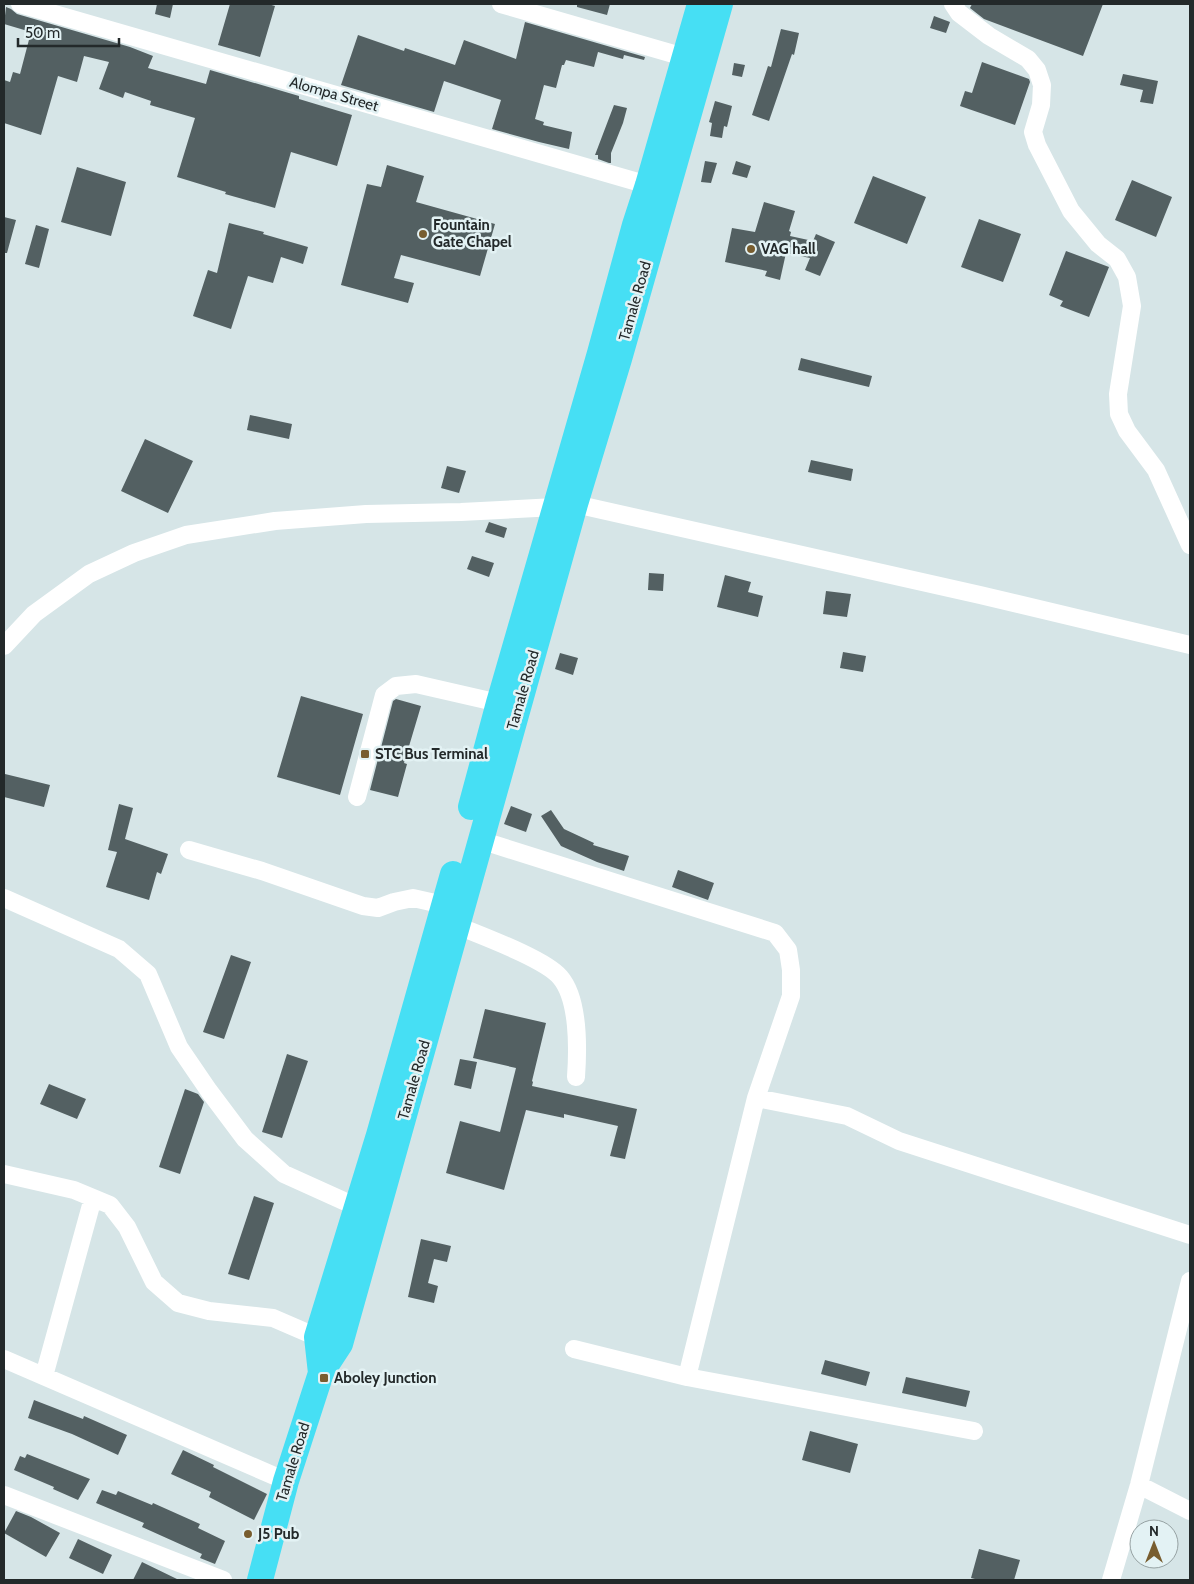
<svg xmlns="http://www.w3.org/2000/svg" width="1194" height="1584" viewBox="0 0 1194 1584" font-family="Cabin,sans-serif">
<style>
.building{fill:#536062}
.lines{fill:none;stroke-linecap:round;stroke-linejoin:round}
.minor{stroke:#fff;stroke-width:18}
.highway{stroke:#46dff4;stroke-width:26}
.poi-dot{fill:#785d2f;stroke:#e3f2f4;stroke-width:2}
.labels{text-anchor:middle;stroke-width:5;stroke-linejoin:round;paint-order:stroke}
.street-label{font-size:15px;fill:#23292a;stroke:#e3f2f4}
.poi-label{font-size:15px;font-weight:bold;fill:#23292a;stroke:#e3f2f4;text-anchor:start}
</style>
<rect width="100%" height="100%" fill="#d6e5e7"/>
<path class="building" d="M157 4H173L170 18 155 14Z
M230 4H268L275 6 260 57 218 45Z
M577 4H610L607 15 577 7Z
M972 4H1103L1083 56 984 19 970 8Z
M6 7 11 9 17 14 130 47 153 56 148 68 206 84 210 70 299 96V99L352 115 337 166 291 152 275 208 225 194 226 192 177 177 195 118 150 105 151 101 125 92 123 98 99 89 109 62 84 56 77 82 58 76 41 135 4 123V80L10 82 13 72 20 74 31 32 4 24Z
M934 16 950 22 946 33 930 28Z
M525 22 645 57 644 60 624 55 623 59 598 52 594 67 566 60 564 65H562L556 88 544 85 535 119 544 122 543 125 572 132 569 149 539 142 492 129 501 100 444 81 434 112 341 85 358 35 404 51 405 48 455 65 464 40 516 59Z
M781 29 799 33 794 55 792 54 769 121 752 115 768 66 771 67Z
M982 62 1029 79 1030 82 1015 125 960 106 965 91 972 93Z
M734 63 745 65 742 77 732 75Z
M1123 74 1158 81 1153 104 1140 102 1143 90 1120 85Z
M715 101 732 106 727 127 724 126 722 138 710 136 712 123 709 122Z
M614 105 627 108 623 123 611 153V163H609L598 159V155H595Z
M705 161 717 163 711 183 701 182Z
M736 161 751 166 747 178 732 174Z
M387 165 424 176 416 202 495 224 480 276 401 255 394 278 414 283 408 303 341 285 367 184 381 187Z
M77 167 126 182 111 236 61 222Z
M873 176 926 197 907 244 854 223Z
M1132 180 1172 197 1156 237 1115 220Z
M764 202 795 211 789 231 791 232 790 236 813 241 816 234 835 242 820 276 805 270 810 258 786 253 780 280 765 276 767 271 725 262 732 228 755 232Z
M4 217 16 220 7 253H4Z
M979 219 1021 234 1003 282 961 267Z
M229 223 264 232 263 234 308 247 303 264 281 257 273 283 248 276 231 329 193 316 208 270 217 273Z
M36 225 49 229 39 268 25 264Z
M1066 251 1109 267 1089 317 1060 306 1063 301 1049 295Z
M801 358 872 376 869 387 798 370Z
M250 415 292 424 289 439 247 430Z
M145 439 193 461 168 513 121 491Z
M811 460 853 469 851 481 808 472Z
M447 466 466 471 459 493 441 488Z
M489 522 507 528 504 538 485 532Z
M472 556 494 563 489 577 467 569Z
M649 573 664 574 663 591 648 590Z
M725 575 751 582 748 592 763 596 758 617 717 607Z
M826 591 851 594 847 617 823 614Z
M843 652 866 656 863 672 840 668Z
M560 653 578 658 573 675 555 669Z
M301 696 363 714 340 795 277 777Z
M396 699 421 706 404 763 407 764 398 797 370 790 393 701Z
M5 774 50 785 44 807 4 797V780Z
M119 804 133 808 125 839 168 854 161 874 157 872 149 900 106 887 117 852 108 850Z
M511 806 532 814 526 832 504 824Z
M551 810 564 829 594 843 593 845 629 856 624 871 597 862 561 846 541 816Z
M678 870 714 883 708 900 672 887Z
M231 955 251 962 224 1039 203 1032Z
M485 1009 546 1023 532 1081 533 1082 532 1086 637 1109 625 1159 610 1156 618 1126 564 1114V1118L526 1110 504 1190 446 1173 460 1121 500 1132 516 1068 473 1058Z
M287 1054 308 1061 282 1138 262 1132Z
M460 1059 477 1062 471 1089 454 1085Z
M49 1084 86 1099 77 1119 40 1104Z
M185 1089 198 1094 204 1102 180 1174 159 1167Z
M254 1196 274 1203 249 1280 228 1274Z
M421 1239 451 1246 447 1262 434 1259 428 1283 438 1286 434 1303 408 1297Z
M825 1360 870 1372 866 1386 821 1374Z
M906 1377 970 1391 966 1407 902 1393Z
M34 1400 83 1419 84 1416 127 1435 118 1455 72 1434 28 1418Z
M810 1431 858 1444 850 1473 802 1460Z
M183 1450 214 1465 213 1467 267 1494 254 1520 209 1497 211 1492 171 1474Z
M27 1454 90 1479 78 1500 53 1489 54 1487 14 1470 20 1456 25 1458Z
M102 1490 116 1495 118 1491 152 1505 153 1503 200 1524 198 1528 225 1541 215 1564 200 1558 202 1554 142 1527 144 1523 96 1503Z
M16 1511 31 1517 60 1533 46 1557 4 1533Z
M78 1539 112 1555 103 1574 69 1558Z
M979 1549 1020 1560 1014 1580H979L971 1578Z
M142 1562 179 1580H133Z"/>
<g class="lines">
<path class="minor" d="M20 4 648 185
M501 4 684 57
M953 4 959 13 989 36 1028 59 1037 70 1042 85 1041 105 1033 132 1037 145 1071 211 1098 244 1117 259 1127 277 1132 306 1118 394 1119 414 1127 431 1156 470 1190 545
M575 504 980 595 1190 645
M4 646 34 614 89 574 134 553 186 535 275 521 366 514 461 512 555 507
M357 797 384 695 396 686 416 684 499 703
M480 840 775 933 788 950 791 970V996L756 1098 687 1377
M189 850 262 871 363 906 378 908 394 902 413 898 444 905
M4 898 119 949 148 974 179 1047 209 1091 245 1139 284 1174 357 1207
M458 926C482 936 545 959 560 977 579 999 578 1049 576 1077
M756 1098 847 1116 899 1141 1190 1235
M4 1174 74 1190 110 1205 127 1227 154 1282 178 1303 209 1311 273 1318 317 1337
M574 1349 687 1377 974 1431
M4 1359 286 1481
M44 1376 93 1198
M1139 1485 1190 1511
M4 1495 223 1580
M1111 1580 1139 1485 1190 1281"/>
<path class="highway" d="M471 807 499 703 600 353 635 225 648 185 700 4
M321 1373 317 1337 379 1135 453 874
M260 1580 286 1481 321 1373 340 1344 575 504 619 359 720 4"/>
</g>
<g class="poi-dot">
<circle cx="423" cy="234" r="5"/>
<circle cx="751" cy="249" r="5"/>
<rect x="360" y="749" width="10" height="10" rx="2.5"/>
<rect x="319" y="1373" width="10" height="10" rx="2.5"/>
<circle cx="248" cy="1534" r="5"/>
</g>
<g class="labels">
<g class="street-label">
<text transform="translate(334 94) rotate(16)" y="5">Alompa Street</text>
<text transform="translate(635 301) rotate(-74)" y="5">Tamale Road</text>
<text transform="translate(523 690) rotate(-74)" y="5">Tamale Road</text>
<text transform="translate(414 1080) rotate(-74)" y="5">Tamale Road</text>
<text transform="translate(293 1462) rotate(-73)" y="5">Tamale Road</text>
</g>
<g class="poi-label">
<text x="433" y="230">Fountain<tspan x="433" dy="17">Gate Chapel</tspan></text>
<text x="761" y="254">VAG hall</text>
<text x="375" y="759">STC Bus Terminal</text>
<text x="334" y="1383">Aboley Junction</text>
<text x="258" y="1539">J5 Pub</text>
</g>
</g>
<rect width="1194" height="1584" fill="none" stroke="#23292a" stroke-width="10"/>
<g transform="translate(1154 1544)"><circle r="24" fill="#e3f2f4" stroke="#96a2a3"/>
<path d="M0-4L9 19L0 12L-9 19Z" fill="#785d2f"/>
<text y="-8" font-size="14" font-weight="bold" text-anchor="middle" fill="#23292a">N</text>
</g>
<path d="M18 38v8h101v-8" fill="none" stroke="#23292a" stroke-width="2.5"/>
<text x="25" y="38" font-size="15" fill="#23292a" stroke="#e3f2f4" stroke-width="4" paint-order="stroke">50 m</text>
</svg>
